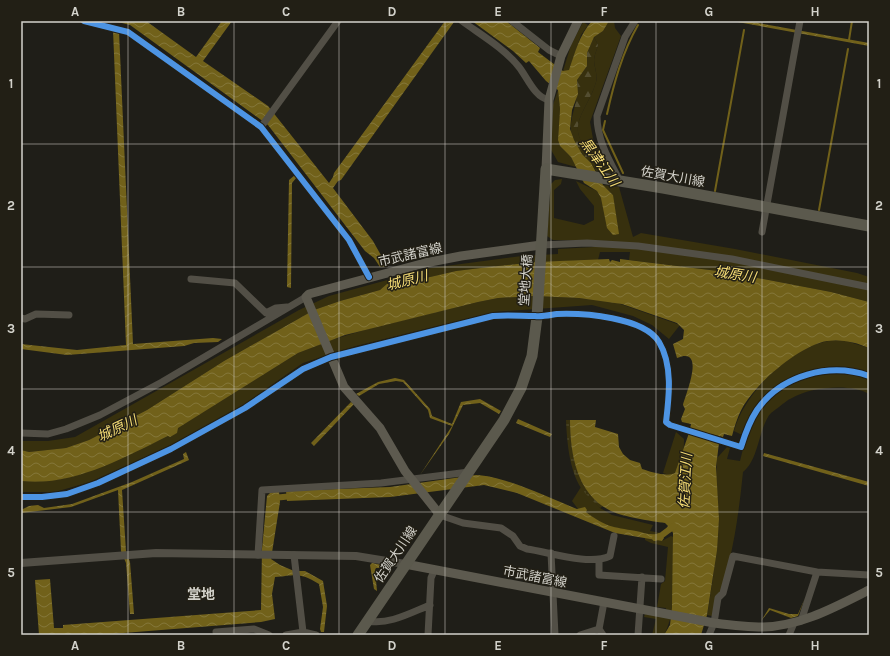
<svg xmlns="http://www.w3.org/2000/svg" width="890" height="656" viewBox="0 0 890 656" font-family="Karla,'Noto Sans JP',sans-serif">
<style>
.green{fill:#37300e}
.forest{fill:url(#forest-firs)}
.wetland{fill:url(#wetland-marsh)}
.water{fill:url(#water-waves)}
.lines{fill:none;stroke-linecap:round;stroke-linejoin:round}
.stream{stroke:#71611a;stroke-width:2}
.canal{stroke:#71611a;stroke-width:6}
.minor{stroke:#524f46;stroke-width:7}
.tertiary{stroke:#524f46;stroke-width:8}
.secondary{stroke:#5d5a4f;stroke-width:9}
.primary{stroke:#5b594d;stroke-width:11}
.cycleway-casing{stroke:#221f15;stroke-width:8}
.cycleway{stroke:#4d94e3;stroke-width:6}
.grid{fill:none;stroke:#d3d2cb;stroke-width:1;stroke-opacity:0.55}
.labels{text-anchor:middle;stroke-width:3;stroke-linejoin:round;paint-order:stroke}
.street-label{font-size:13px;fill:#d3d2cb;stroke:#221f15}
.water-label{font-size:14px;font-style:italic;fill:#f4db74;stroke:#221f15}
.neighbourhood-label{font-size:14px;font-weight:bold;fill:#d3d2cb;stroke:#221f15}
.neatline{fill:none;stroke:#d3d2cb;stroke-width:1.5}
.grid-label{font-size:13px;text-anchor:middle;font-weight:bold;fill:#d3d2cb}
</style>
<defs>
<pattern id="forest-firs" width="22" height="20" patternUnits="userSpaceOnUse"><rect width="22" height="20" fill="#37300e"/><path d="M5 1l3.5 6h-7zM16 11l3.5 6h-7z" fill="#534d30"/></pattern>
<pattern id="wetland-marsh" width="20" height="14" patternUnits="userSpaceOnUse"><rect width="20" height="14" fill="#37300e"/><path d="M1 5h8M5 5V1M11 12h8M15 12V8" fill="none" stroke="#534d30"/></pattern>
<pattern id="water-waves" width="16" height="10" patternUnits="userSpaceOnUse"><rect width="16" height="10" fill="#71611a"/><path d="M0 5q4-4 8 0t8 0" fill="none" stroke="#84773a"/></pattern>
</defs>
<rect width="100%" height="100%" fill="#1f1e18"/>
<path class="green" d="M609 21H614L615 28 621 36 590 122 593 139 612 171 610 173 596 171 591 163 594 156C561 128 587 113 596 82 598 75 594 67 594 60 594 55 597 50 598 45L594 37 603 31Z
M583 22 588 25 581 35 569 71H563L571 45Z
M558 90 560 109 558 140 560 146 571 157 576 167 558 162 550 148 553 105Z
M562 179 561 184 554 190V218L584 225 594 220V206L580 189 576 181 597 191 601 198 613 195 603 185 619 187 633 237 641 233 735 249 857 273 869 277V302L831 292 726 272 629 260 630 252H600L598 260 535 262 456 271 400 284 391 283 380 290 340 301 314 310 224 361 147 410 89 440 66 448 29 452 21 450V441H48L75 437 299 310 329 296 431 268 522 256 558 254V249L612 246 611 241 553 240 547 236 551 184 555 180Z
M534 296 579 298 612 301 680 325 669 339 652 325 633 316 592 305 494 312 356 346 303 363 243 405 168 447 90 482 55 492H21V481C67 486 105 464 146 446 156 442 166 436 177 433V428L298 353 328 341 371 328 478 302 498 298Z
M828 341H846L869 348V394C851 383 810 387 792 398 787 400 783 404 779 407 775 410 770 413 768 417 758 434 758 460 743 472 738 522 731 569 712 616L707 615 713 578 719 519 716 478 717 458 727 447 730 448 727 459 740 461 746 437 734 431C743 398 777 363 807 347 813 344 821 343 828 341Z
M676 432 684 439C684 448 683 466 675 473 672 476 666 474 663 473Z
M581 487 600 508 612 515 653 525 650 531 661 533 654 536 615 529 600 523 586 512 578 509 572 501Z
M671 536 675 538C674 567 678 610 664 635H652L656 619 644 617 645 614 664 617 666 608 657 607 661 584 665 581 668 547 651 543 645 540V537L662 541Z"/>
<path class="forest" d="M594 37 598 45C597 50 594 55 594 60 594 67 598 75 596 82 587 113 561 128 595 156L591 163C554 126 580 119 577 80L587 66V53Z"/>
<path class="wetland" d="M566 420H570C570 452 577 485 603 506L600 508C594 502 586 495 581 488 569 469 567 441 566 420Z"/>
<path class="water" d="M114 21H146L196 57 222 21H232L203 61 268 106 329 183 333 177 334 173 445 21 454 22 341 180 338 181 333 188 373 241 387 266 380 267 374 258 365 251 268 125 130 25Z
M472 21H506L540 48 538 52 563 71 569 70C575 53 579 35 592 21H609L603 31 594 37 587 53V66L577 80 578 94 572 110 570 129 574 140 582 154 591 163 603 185 613 195 619 234 613 235 607 228 601 198 597 191 584 183 571 157 560 146 558 140 560 109 558 90 546 81 529 61 526 63 513 51Z
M732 21H747L869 43V46Z
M113 30 119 31 133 344 213 338 222 339 218 342 194 343 184 346 67 355 21 349V344L77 350 126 345Z
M295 175 297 177 292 183 291 288 287 287 289 180Z
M609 259 610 262 612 260 620 262V259L726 272 831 292 869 302V348C856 342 841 339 827 341 799 346 759 381 744 405 738 415 735 425 732 436L724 434 723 437 690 429 691 424 682 422 681 419 685 409 683 405C685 396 707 345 677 358L673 344 683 339 684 330 677 323 622 304 579 298 534 296 498 298 478 302 345 335 298 353 178 428 177 433 170 437 168 436C123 458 72 487 21 481V450L29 452 66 448 89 440 147 410 224 361 314 310 340 301 380 290 387 284H400L456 271 489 267 535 262Z
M395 378 404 380 430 409 432 416 452 424 461 402 480 399 501 411 499 414 480 403 463 405 449 434 420 475 452 426 430 418 428 410 403 382 396 381 379 384 359 396 356 394 378 382Z
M351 402 354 404 314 446 311 443Z
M518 419 552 434 550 437 516 423Z
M570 420H596L595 427 618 434 619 447 623 454 630 460 640 463 642 469C651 472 666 477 675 473L689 433 719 443 716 467 719 519 717 550 707 615 701 635H664L670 625 672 608 673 533 672 531 669 533 666 529 668 526 665 523C651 521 624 517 611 511 577 495 570 454 570 420Z
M186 452 189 460 122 490 126 551 130 562 134 614H130L126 563 121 551 118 490 71 507 21 513V510L29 506 38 505 44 508 72 504 132 482 184 459 183 454Z
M764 453 869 482V486L763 456Z
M476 475C505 476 549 498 577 509L585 507 587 510 586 512C606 527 612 527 636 531 645 533 651 536 661 533L664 538 662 541 615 533 517 493 484 485 390 497 287 501 286 491 390 487Z
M279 491 280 502 271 559 280 565 294 571H305L323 581 327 606 324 632H321L320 629 323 607 319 584C300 572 296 575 275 577L272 594 275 619 261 622 98 635H39L35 580 50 579 54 628H63V625L261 610 262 549 267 496 271 492Z
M372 563 382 565 384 568H376L375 570 377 591 374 589 370 565Z
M805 598 798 616 791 618 770 610 761 621 769 608 789 614H798Z"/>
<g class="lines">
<path class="stream" d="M849 40 852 21
M607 114C614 83 622 53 638 25
M605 121 603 130 623 173
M715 191 744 30
M819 210 848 49"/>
<path class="canal" d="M273 498 293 496
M655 538 662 535 674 526"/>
<path class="minor" d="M84 21 128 32 261 127 349 240 369 277
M462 21C481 35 504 48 519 67 527 77 535 98 549 100
M512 21 549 50 561 56
M261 127 338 21
M620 181C609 160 597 140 597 116L625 37 635 21
M762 232 800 21
M541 245 587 243 638 246 732 259 869 287
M191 279 235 283 266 313 276 308 287 307
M21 318 25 319 36 314 69 315
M21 433 48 434 66 429 100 415 162 382 306 297
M21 497H42L67 494 98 483 171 449 245 408 303 369 331 357 493 316C507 315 521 316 535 316 542 317 550 315 557 314 583 313 644 317 659 342 673 365 669 397 666 422L670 425 741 447
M440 515 463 523 501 528 513 536 520 546 527 549C549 552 589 566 610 556L614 536
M551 553 555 635
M258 555 262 490 381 483 469 472
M294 555 303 632 316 635
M599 560V575L661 579
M368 621C389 625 410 613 430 605
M801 621 817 572
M216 632 254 629 269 635
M286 635 303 632
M428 635 431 578 434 571
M580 635 599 629
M603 635 599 629 604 602
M638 635 642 577
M709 635 714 623 718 598 723 593 733 556 817 572 869 575
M789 635 794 623"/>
<path class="tertiary" d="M21 563 156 553 356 556 405 564"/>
<path class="secondary" d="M546 169 549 100 561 56 578 21
M440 515 405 471 380 428 344 387 306 297 309 294 425 263 461 256 541 245
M405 564 714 623C730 625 747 627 763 627 801 626 835 607 869 590"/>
<path class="primary" d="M358 635 504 420 521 388 532 356 537 317 546 169 663 188 869 226"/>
<g class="cycleway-casing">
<path id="cycleway" d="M84 21 128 32 261 127 349 240 369 277
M21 497H42L67 494 98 483 171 449 245 408 303 369 331 357 493 316C507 315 521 316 535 316 542 317 550 315 557 314 583 313 644 317 659 342 673 365 669 397 666 422L670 425 741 447C745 434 749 422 757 410 781 375 830 362 869 376"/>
</g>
<use href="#cycleway" class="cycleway"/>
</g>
<path class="grid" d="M128 21V635M234 21V635M339 21V635M445 21V635M551 21V635M656 21V635M762 21V635M21 144H869M21 267H869M21 389H869M21 512H869"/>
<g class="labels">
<g class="street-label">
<text transform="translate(673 176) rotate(10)" y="5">佐賀大川線</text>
<text transform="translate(410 254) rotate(-13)" y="5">市武諸富線</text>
<text transform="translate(525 280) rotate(-86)" y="5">堂地大橋</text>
<text transform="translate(395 554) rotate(-56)" y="5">佐賀大川線</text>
<text transform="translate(535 576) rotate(11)" y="5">市武諸富線</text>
</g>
<g class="water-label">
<text transform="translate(600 162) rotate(54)" y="5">黒津江川</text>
<text transform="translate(735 274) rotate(9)" y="5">城原川</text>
<text transform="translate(407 280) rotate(-14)" y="5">城原川</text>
<text transform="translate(117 428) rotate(-26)" y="5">城原川</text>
<text transform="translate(685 481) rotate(-87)" y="5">佐賀江川</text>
</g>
<g class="neighbourhood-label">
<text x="201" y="599">堂地</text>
</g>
</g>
<rect width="890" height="656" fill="none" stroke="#221f15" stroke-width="44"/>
<rect x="22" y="22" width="846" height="612" class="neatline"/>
<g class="grid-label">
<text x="75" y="16">A</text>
<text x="181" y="16">B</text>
<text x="286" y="16">C</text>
<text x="392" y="16">D</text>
<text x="498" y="16">E</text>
<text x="604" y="16">F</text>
<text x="709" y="16">G</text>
<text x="815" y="16">H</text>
<text x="11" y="88">1</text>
<text x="879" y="88">1</text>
<text x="11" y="210">2</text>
<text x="879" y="210">2</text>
<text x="11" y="333">3</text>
<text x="879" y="333">3</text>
<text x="11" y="455">4</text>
<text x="879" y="455">4</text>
<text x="11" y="577">5</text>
<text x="879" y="577">5</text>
<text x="75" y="650">A</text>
<text x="181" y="650">B</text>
<text x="286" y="650">C</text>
<text x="392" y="650">D</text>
<text x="498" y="650">E</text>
<text x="604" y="650">F</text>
<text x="709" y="650">G</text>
<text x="815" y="650">H</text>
</g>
</svg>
